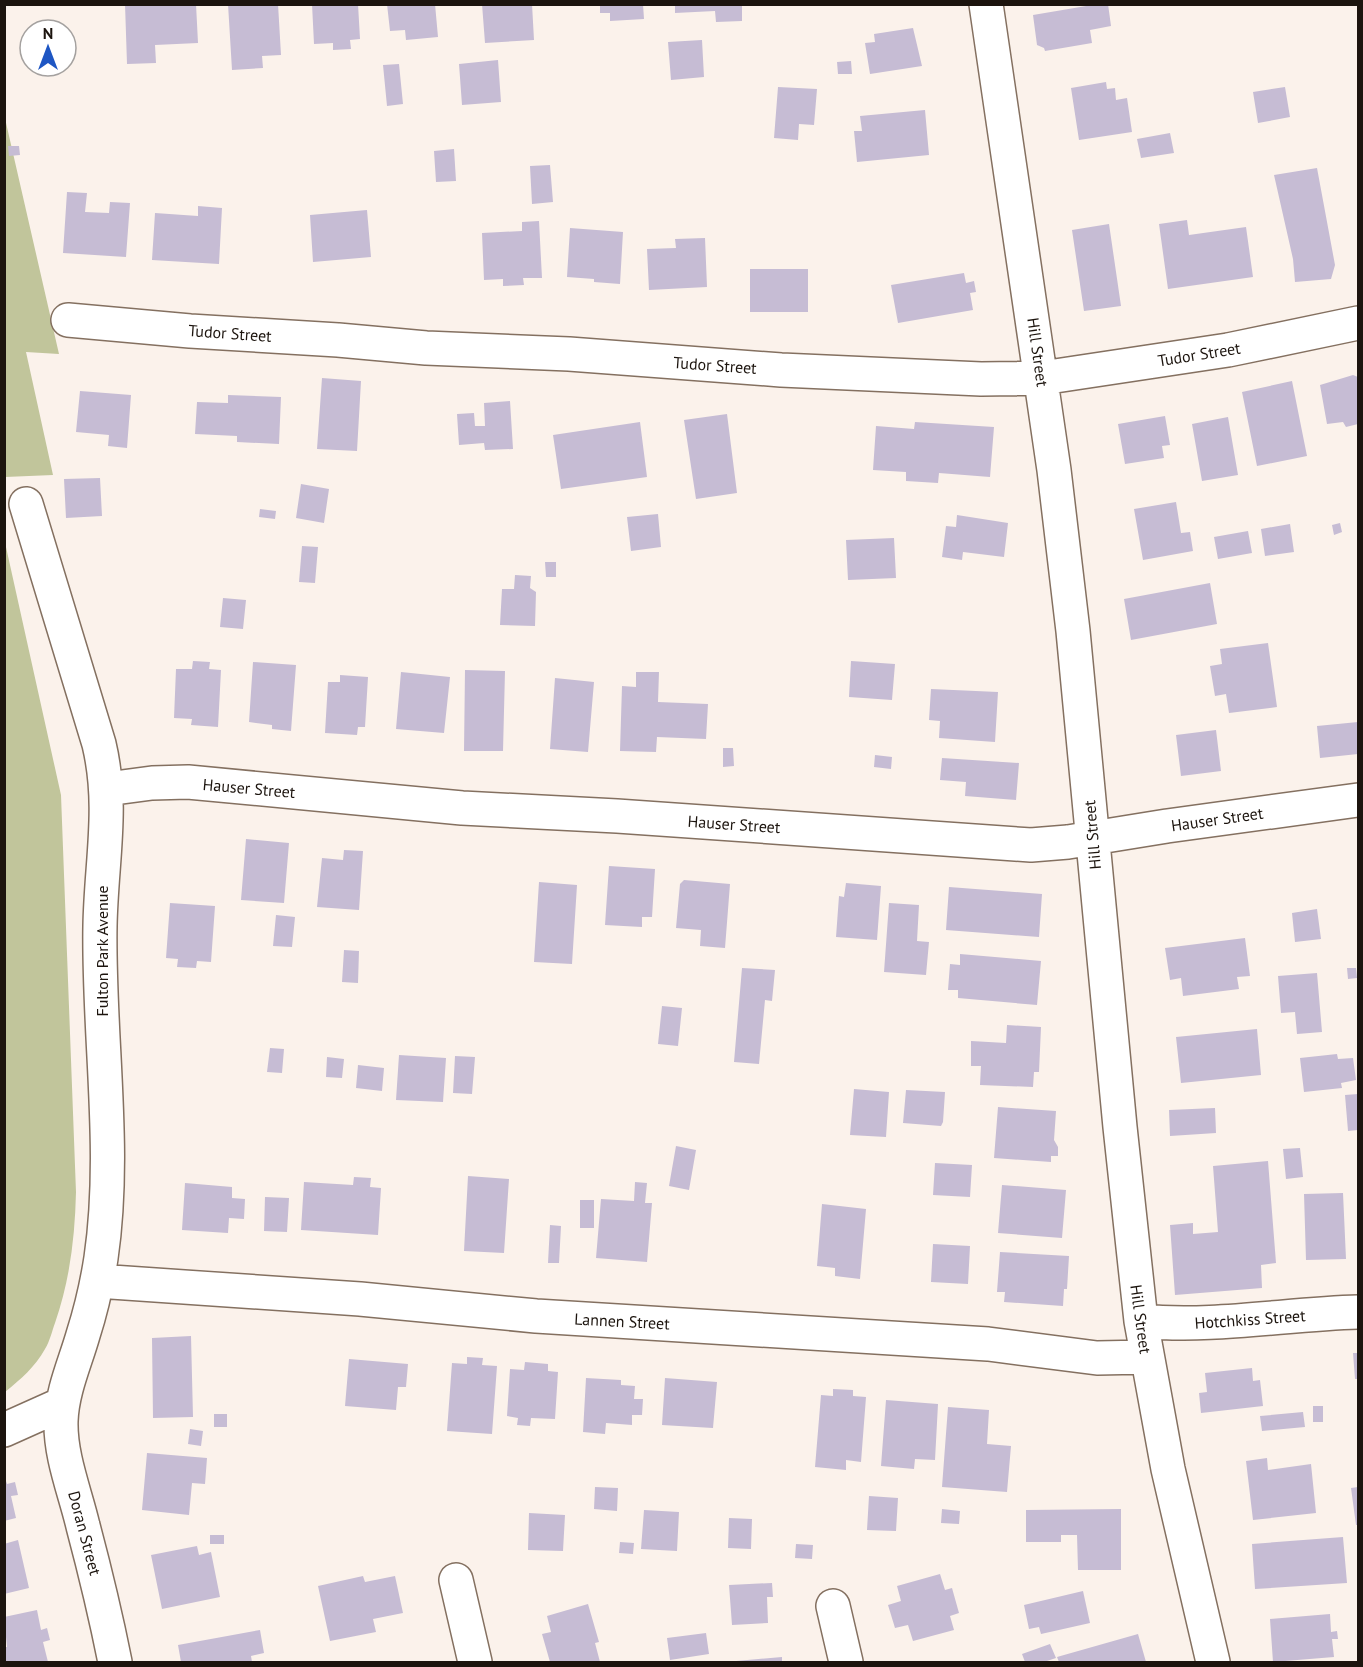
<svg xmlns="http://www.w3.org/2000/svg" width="1363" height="1667" viewBox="0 0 1363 1667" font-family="'PT Sans',sans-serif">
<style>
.green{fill:#c1c59b}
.building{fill:#c6bcd4}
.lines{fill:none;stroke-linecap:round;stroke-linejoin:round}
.minor-casing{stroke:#847060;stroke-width:36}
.minor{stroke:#fff;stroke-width:33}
.labels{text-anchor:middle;stroke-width:4.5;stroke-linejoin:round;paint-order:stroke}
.street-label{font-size:16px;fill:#1c140e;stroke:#fff}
</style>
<rect width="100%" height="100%" fill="#fbf2eb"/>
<path class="green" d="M4 114 59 354 26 352 53 475 5 477Z
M4 538 61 795 76 1192C75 1236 70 1280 55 1323 52 1331 50 1341 45 1349 35 1367 21 1379 5 1392Z"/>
<path class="building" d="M125 4H196L198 43 155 45 156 63 127 64Z
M228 4H278L281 55 262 56 263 68 232 70Z
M312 4H358L360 39 350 40 351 49 333 50V43L314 44Z
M387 4H435L438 37 406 40 405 30 390 31Z
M482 4H532L534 40 485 43Z
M600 4H643L644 19 610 21V13H600Z
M675 4H742V21L716 22 715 11 675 13Z
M1098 4H1108L1111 26 1090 30 1092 43 1045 51 1044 48 1037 45 1033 15Z
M913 28 922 66 870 74 865 43 875 42 874 34Z
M702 40 704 77 671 80 668 42Z
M498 60 501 102 462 105 459 64Z
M851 61 852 74H838L837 62Z
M399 64 403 104 387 106 383 65Z
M1106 82 1107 89 1115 88 1116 100 1127 98 1132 132 1079 140 1071 88Z
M778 87 817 89 814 125 799 124 798 140 774 138Z
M1285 87 1290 117 1258 123 1253 92Z
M925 110 929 155 857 162 854 131H862L860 116Z
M1170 133 1174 153 1141 158 1137 139Z
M8 146H19L20 155 9 156Z
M454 149 456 181 436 182 434 151Z
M550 165 553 202 532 204 530 166Z
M1317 168 1335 265 1331 279 1295 282 1293 259 1274 175Z
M67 192 87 193 85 212 109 213 110 202 130 203 126 257 63 253Z
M198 206 222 208 219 264 152 260 155 213 198 216Z
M367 210 371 257 313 262 310 215Z
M1187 220 1189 235 1246 227 1253 277 1168 289 1159 224Z
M539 221 542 278H523L524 285 503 286V279L484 280 482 233 522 231V222Z
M1109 224 1121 306 1084 311 1072 230Z
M570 228 623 232 620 284 594 282V279L567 277Z
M705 238 707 287 649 290 647 249 676 248 675 239Z
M750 269H808V312H750Z
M964 273 966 283 974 281 976 292 970 293 973 310 898 323 891 285Z
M1353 375 1358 377V424L1346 427 1343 422 1327 424 1320 385Z
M322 378 361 381 357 451 317 449Z
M1292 381 1307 456 1257 466 1242 392Z
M80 391 131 395 127 448 108 446 109 435 76 432Z
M228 395 281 397 279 444 237 442V436L195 434 197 402 228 403Z
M510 401 513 449 485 450 484 443 459 445 457 414 474 413 475 426H485L484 403Z
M727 414 737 493 696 499 684 420Z
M1165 416 1170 445 1162 446 1164 458 1125 464 1118 424Z
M1228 417 1238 475 1202 481 1192 424Z
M640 422 647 477 561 489 553 435Z
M915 422 994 427 990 477 939 473 938 483 906 481V472L873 470 876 426 914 429Z
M100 478 102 516 66 518 64 479Z
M301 484 329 489 324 523 296 518Z
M1176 502 1181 533 1190 532 1193 551 1143 560 1134 509Z
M260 509 276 511 275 519 259 517Z
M658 514 661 547 631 551 627 517Z
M957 515 1008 523 1004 557 963 552 962 560 942 557 946 526 956 527Z
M1340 523 1342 532 1334 535 1332 525Z
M1290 524 1294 552 1265 556 1261 529Z
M1248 531 1252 553 1218 559 1214 537Z
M894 538 896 578 848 580 846 540Z
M302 546 318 547 315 583 299 582Z
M545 562H556V577H546Z
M515 575 531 576 530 588 536 592 535 626 500 625 502 589H514Z
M1210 583 1217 624 1131 640 1124 599Z
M223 598 246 600 243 629 220 627Z
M1268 643 1277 707 1229 713 1226 694 1215 696 1210 666 1222 664 1220 649Z
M193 661 210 662 209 669 221 670 218 727 191 725 192 719 174 718 176 669H192Z
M851 661 895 664 892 700 849 697Z
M253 662 296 665 291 731 272 729V725L249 722Z
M465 670 505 671 503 751H464Z
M401 672 450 677 444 733 396 729Z
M636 672H659L658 702 708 704 706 739 657 737 656 752 620 751 622 686 636 687Z
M340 675 368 677 365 727H358L357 735 325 733 328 682H340Z
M555 678 594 682 588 752 550 749Z
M931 689 998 692 995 742 939 738 940 721 929 720Z
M1358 722V754L1320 758 1317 726Z
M1216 730 1221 771 1181 776 1176 735Z
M723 748H733L734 766 723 767Z
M875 755 892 757 891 769 874 767Z
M942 758 1019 763 1016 800 965 796 966 782 940 780Z
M246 839 289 843 284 903 241 900Z
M344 850 363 851 359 910 317 907 322 858 343 860Z
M609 866 655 869 652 917H642V927L605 925Z
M684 880 730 884 725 948 700 946 701 930 676 928 680 884Z
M539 882 577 885 572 964 534 962Z
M846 883 881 886 877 940 836 937 839 896 844 897Z
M949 887 1042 894 1039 937 946 930Z
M170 903 215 906 211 962 197 961 196 968 177 967 178 959 166 958Z
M889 903 919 905 917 941 929 942 926 975 884 972Z
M1317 909 1321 939 1295 942 1292 913Z
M276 915 295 917 292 947 273 946Z
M1245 938 1250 976 1237 977 1239 989 1183 996 1181 978 1170 980 1165 948Z
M344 950 359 951 358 983 342 982Z
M960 954 1041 961 1037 1005 958 998V990H948L950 964 960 965Z
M742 968 775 970 772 1001 765 1000 759 1064 734 1062Z
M1347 968H1356L1357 978 1348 979Z
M1317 973 1322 1032 1297 1034 1295 1012 1281 1013 1278 976Z
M662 1006 682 1008 678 1046 658 1044Z
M1007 1025 1041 1027 1039 1072H1034L1033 1087 980 1085 981 1066H971V1041L1006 1043Z
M1257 1029 1261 1075 1181 1083 1176 1037Z
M270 1048 284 1049 282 1073 267 1072Z
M1337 1054 1338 1059 1353 1058 1356 1080 1341 1083 1342 1088 1304 1092 1300 1058Z
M399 1055 446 1058 443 1102 396 1100Z
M455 1056 475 1057 472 1094 453 1093Z
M327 1057 344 1059 342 1078 326 1077Z
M358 1065 384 1068 382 1091 356 1088Z
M854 1089 889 1092 886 1137 850 1135Z
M906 1090 945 1092 943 1122 941 1126 903 1123Z
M1358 1094V1130L1348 1131 1345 1095Z
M998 1107 1056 1111 1054 1140 1058 1147V1156H1051V1162L994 1158Z
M1215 1108 1216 1133 1170 1136 1169 1110Z
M676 1146 696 1150 689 1190 669 1186Z
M1300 1148 1303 1177 1286 1179 1283 1149Z
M1268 1161 1276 1263 1261 1265 1262 1288 1175 1295 1170 1225 1193 1223V1234L1218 1232 1213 1166Z
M935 1163 972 1165 970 1197 933 1195Z
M468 1176 509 1179 504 1253 464 1251Z
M354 1177 371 1178 370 1187 381 1188 378 1235 301 1230 304 1182 353 1185Z
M635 1182 647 1183 645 1203H652L647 1262 596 1258 601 1199 634 1201Z
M185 1183 232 1187V1198L245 1199 244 1219 229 1218 228 1233 182 1230Z
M1002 1185 1066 1190 1062 1238 998 1233Z
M1343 1193 1346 1259 1306 1260 1304 1194Z
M265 1197 289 1198 287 1232 264 1231Z
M580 1200H594V1228H580Z
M822 1204 866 1209 860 1279 835 1276V1268L817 1266Z
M550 1225 561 1226 559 1263H548Z
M933 1244 970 1246 968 1284 931 1282Z
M1000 1252 1069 1256 1067 1289H1064L1063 1306 1004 1302 1005 1292H997Z
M191 1336 193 1417 153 1418 152 1338Z
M1353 1353H1358V1379H1355Z
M467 1357 483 1358 482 1365 497 1366 492 1434 447 1431 452 1363 467 1364Z
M349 1359 408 1364 406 1387H398L396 1410 345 1406Z
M525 1362 548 1364V1371L558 1372 555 1419 531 1418 530 1426 517 1425 518 1418 507 1416 510 1369 524 1370Z
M1252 1368 1253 1381 1260 1380 1263 1406 1201 1413 1199 1393 1207 1392 1205 1373Z
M586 1378 621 1380V1385L635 1386 634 1399H643L642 1415H632V1425L606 1423 605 1434 583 1432Z
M665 1378 717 1382 713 1428 662 1425Z
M833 1389 853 1390V1396L866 1397 861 1462 846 1460V1470L815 1467 821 1395 833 1396Z
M886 1400 938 1404 935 1460 915 1459 914 1469 881 1466Z
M1313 1406H1323V1422H1313Z
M948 1407 989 1410 987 1444 1011 1446 1007 1492 942 1487Z
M1303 1412 1305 1427 1262 1431 1260 1416Z
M214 1414H227V1427H214Z
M190 1429 203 1431 201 1446 188 1444Z
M147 1453 207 1458 205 1484 192 1483 189 1515 142 1510Z
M1267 1458 1268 1470 1311 1464 1316 1513 1253 1520 1246 1461Z
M4 1475 7 1484 15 1482 18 1495 11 1496 16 1518 4 1521Z
M595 1487 618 1488 617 1511 594 1509Z
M1358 1487V1525H1356L1351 1488Z
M869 1496 898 1498 896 1531 867 1530Z
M942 1509 960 1511 959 1524 941 1523Z
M1121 1509V1570H1078L1077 1535H1061V1542H1026V1510Z
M644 1510 679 1512 677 1551 641 1549Z
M529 1513 565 1515 563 1551 528 1550Z
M729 1518 752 1519 751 1549 728 1548Z
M210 1535H224V1544H210Z
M1343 1537 1347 1583 1255 1589 1252 1544Z
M18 1540 29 1588 4 1594V1544Z
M620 1542 634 1543 633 1554 619 1553Z
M796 1544 813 1545 812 1559 795 1558Z
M197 1546 199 1555 211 1552 220 1597 162 1609 151 1555Z
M940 1574 945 1590 952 1588 959 1613 950 1616 954 1630 913 1641 908 1625 895 1628 888 1605 901 1601 897 1586Z
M363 1576 365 1582 395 1576 403 1613 373 1619 376 1632 330 1641 318 1586Z
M772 1583 773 1597H767L768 1623 732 1625 729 1585Z
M1083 1591 1090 1623 1041 1634 1039 1627 1029 1629 1024 1605Z
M588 1604 599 1642 595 1643 600 1662H550L542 1634 551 1632 547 1616Z
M37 1610 41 1630 47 1628 50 1640 43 1642 48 1662H4V1647H7L4 1617Z
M1330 1614 1331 1632 1337 1631 1338 1639H1332L1334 1657 1273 1662 1270 1619Z
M260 1630 264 1653 251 1656 252 1662H181L178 1645Z
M706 1633 709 1654 670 1660 667 1638Z
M1138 1634 1146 1662H1059L1057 1657Z
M1050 1644 1056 1658 1044 1662H1025L1022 1654Z
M782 1657V1662H736V1661Z"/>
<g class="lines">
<g class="minor-casing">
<path id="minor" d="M986 4 1054 470 1073 631 1120 1127 1141 1321 1168 1469 1213 1662
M68 320 190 331 338 340 426 348 569 354 781 370 981 379 1042 378 1075 373 1228 350 1358 323
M26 504 99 744C114 807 101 863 100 926 98 1035 117 1149 101 1258 97 1284 91 1310 83 1335 75 1363 62 1391 61 1421 60 1456 75 1492 83 1526 95 1571 106 1617 115 1662
M107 789 152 783 188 782 462 808 617 816 1031 845 1068 842 1167 826 1358 800
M97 1281 360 1299 536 1316 988 1344 1097 1358 1147 1357
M1141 1321C1213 1328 1286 1314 1358 1312
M4 1430 62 1404
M456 1580 475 1662
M833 1606 846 1662"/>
</g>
<use href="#minor" class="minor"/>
</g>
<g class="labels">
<g class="street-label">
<text transform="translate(230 333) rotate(4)" y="6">Tudor Street</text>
<text transform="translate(1038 352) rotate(82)" y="6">Hill Street</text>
<text transform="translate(1199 354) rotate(-9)" y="6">Tudor Street</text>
<text transform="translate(715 365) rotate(4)" y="6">Tudor Street</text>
<text transform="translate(249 788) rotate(5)" y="6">Hauser Street</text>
<text transform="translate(1217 819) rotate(-8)" y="6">Hauser Street</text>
<text transform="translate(734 824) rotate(4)" y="6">Hauser Street</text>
<text transform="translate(1092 835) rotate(-95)" y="6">Hill Street</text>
<text transform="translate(102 951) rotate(-90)" y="6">Fulton Park Avenue</text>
<text transform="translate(1141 1319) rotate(82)" y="6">Hill Street</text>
<text transform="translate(1250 1319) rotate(-4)" y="6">Hotchkiss Street</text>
<text transform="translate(622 1321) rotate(3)" y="6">Lannen Street</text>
<text transform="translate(85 1533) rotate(75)" y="6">Doran Street</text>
</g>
</g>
<rect width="1363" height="1667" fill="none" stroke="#1c140e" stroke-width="12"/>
<g transform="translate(48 48)"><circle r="28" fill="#ffffff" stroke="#a4a19f" stroke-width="1.5"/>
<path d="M0-4.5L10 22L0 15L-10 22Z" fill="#1e56c3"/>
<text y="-9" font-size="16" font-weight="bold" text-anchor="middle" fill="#1c140e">N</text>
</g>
</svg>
